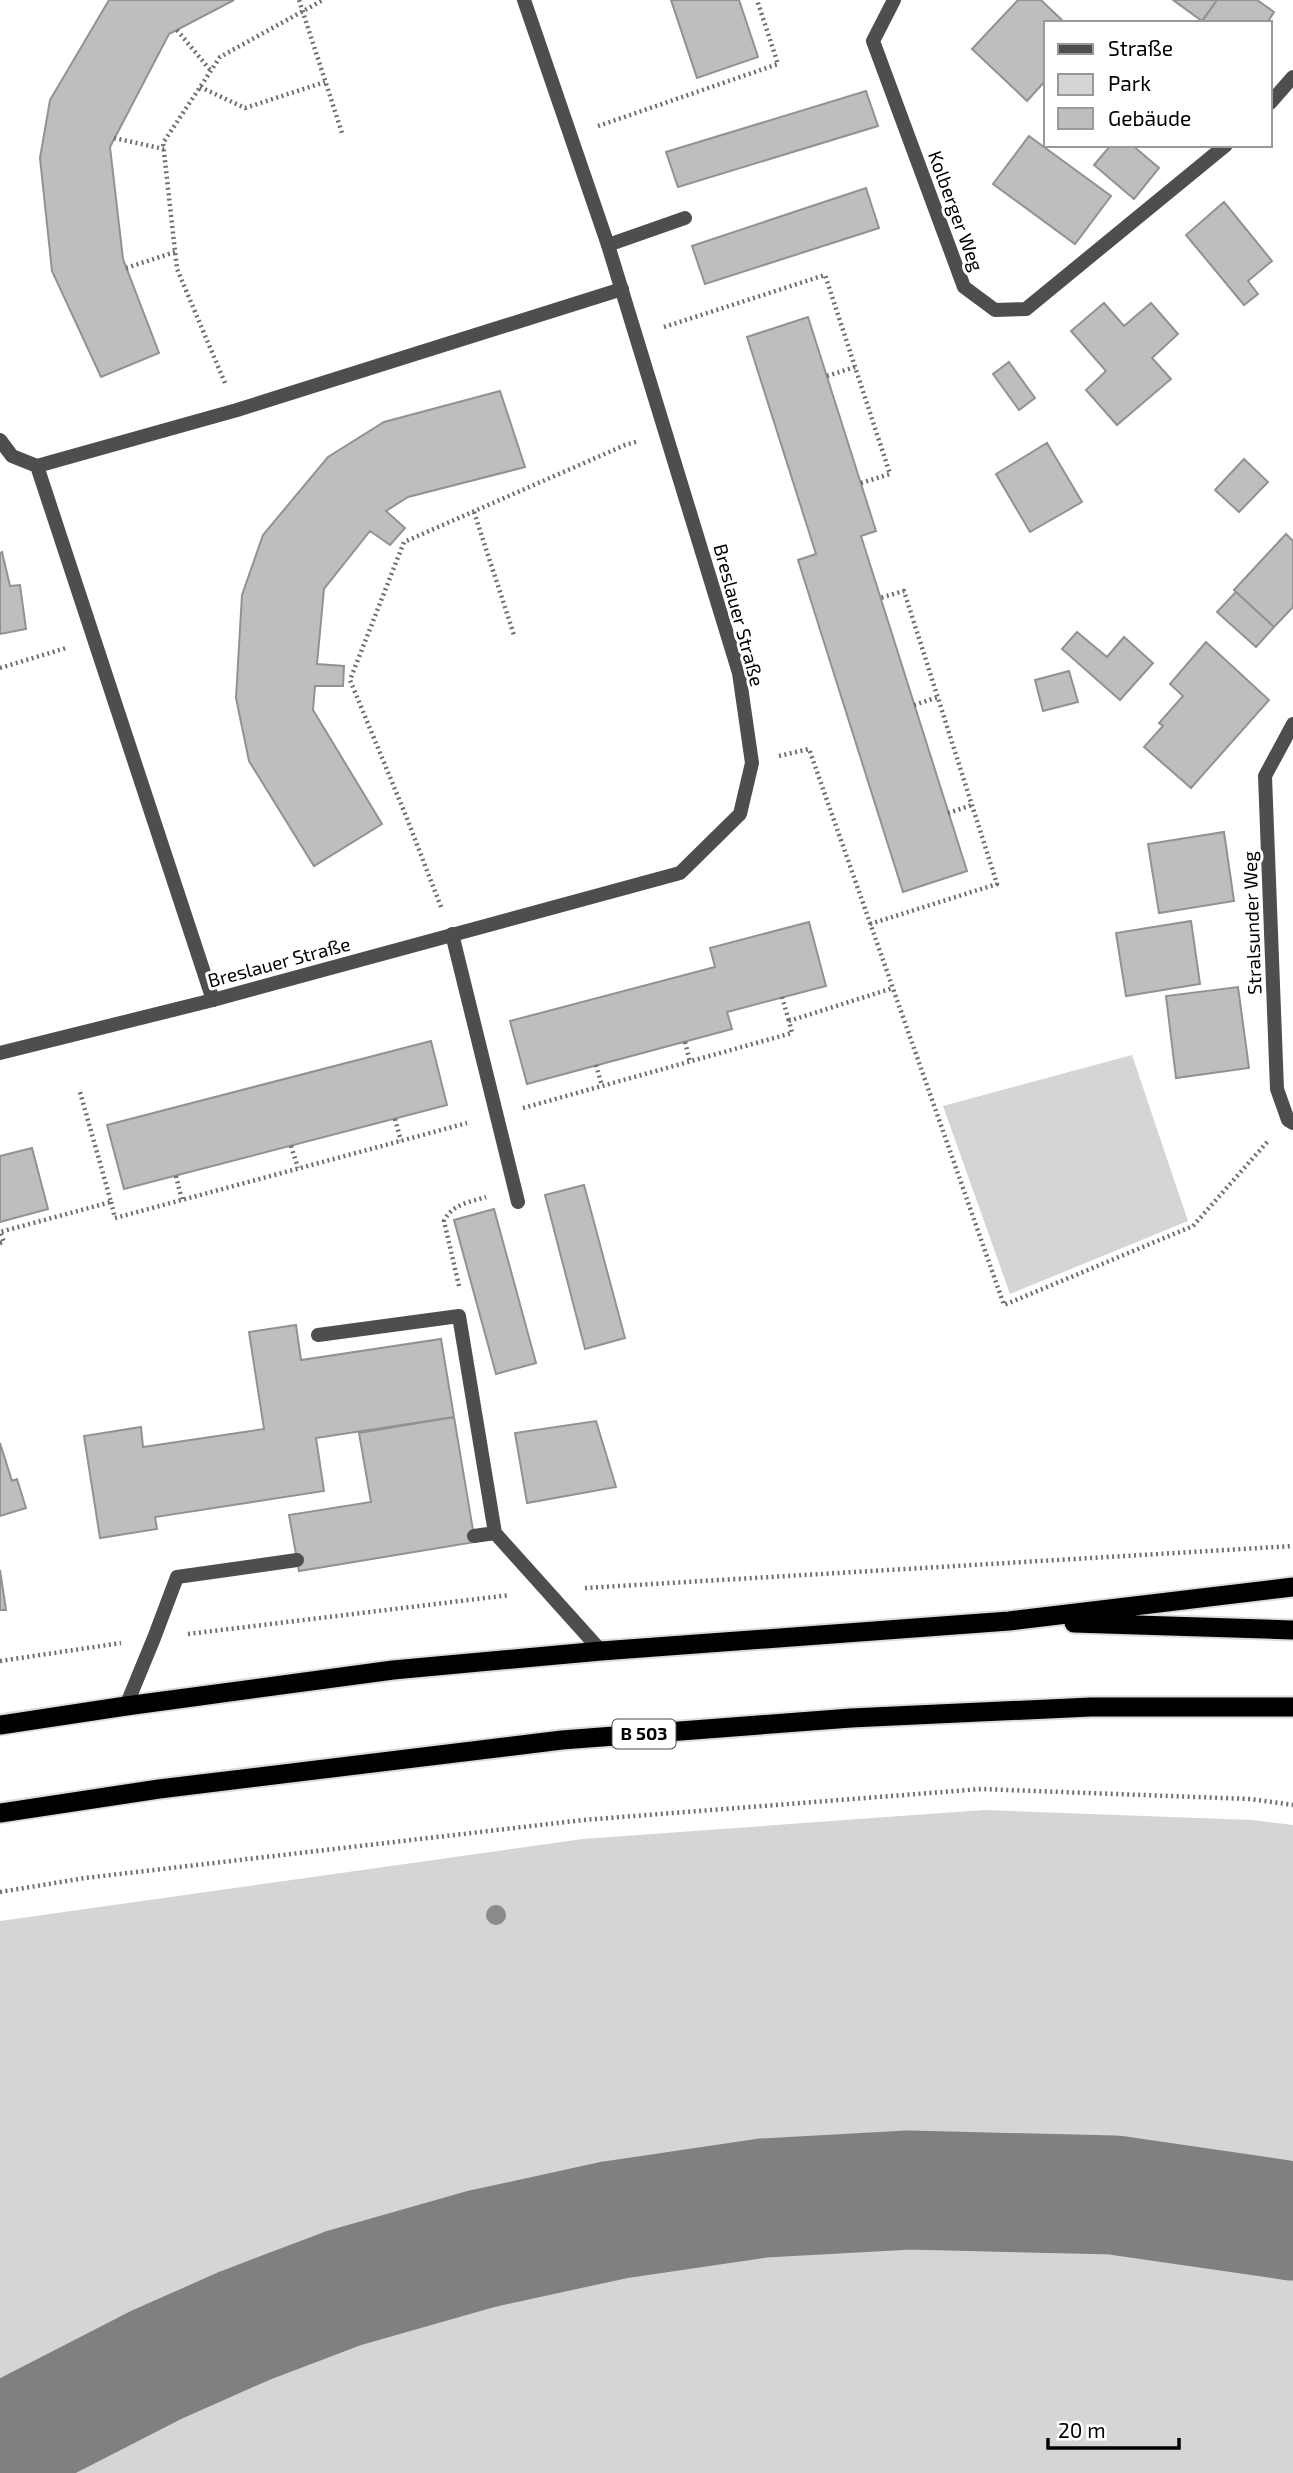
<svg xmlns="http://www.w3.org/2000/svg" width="1293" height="2473" viewBox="0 0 1293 2473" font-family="'Exo 2',sans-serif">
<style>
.green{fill:#d5d5d5}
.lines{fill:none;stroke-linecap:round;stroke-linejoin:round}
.taxiway{stroke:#808080;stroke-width:119}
.building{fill:#bebebe;stroke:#929292;stroke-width:2}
.trunk-casing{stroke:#dbdbdb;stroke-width:23}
.path{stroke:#707070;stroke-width:4.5;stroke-dasharray:2 3.5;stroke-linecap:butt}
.service{stroke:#4e4e4e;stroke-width:14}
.minor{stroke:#4e4e4e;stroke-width:14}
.trunk{stroke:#000;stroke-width:19}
.tree{fill:#8b8b8b}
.labels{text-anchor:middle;stroke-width:6;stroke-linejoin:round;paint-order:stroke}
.shield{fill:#fff;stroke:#4c4c4c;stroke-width:2}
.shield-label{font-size:18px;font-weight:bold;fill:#000}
.street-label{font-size:19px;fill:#000;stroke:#fff}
</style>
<rect width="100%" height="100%" fill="#fff"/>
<path class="green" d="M1132 1055 1188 1221 1010 1294 943 1106Z
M984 1810 1252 1820 1293 1825V2167L1244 2156 921 2134 680 2158 390 2216 108 2333 0 2388V1921L583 1839Z
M1059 2236 1293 2271V2473H57L94 2450 165 2418 348 2346 528 2292 686 2262 857 2241Z"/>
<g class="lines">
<path class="taxiway" d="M0 2445 156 2365 244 2326 344 2288 481 2249 614 2220 763 2198 909 2190 1114 2195 1293 2221"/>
</g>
<path class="building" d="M109 0H234L169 34 110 147 123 259 159 353 101 377 52 271 40 158 50 100Z
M671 0H739L758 57 697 78Z
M1018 0H1041L1065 23H1046V80L1027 101 972 49Z
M1173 0H1217L1202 21Z
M1217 0H1257L1274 12 1267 23H1201Z
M866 91 878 126 678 187 666 152Z
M1029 136 1111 196 1075 244 993 184Z
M1111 145H1132L1159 168 1134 199 1094 165Z
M866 188 879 228 705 284 692 246Z
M1224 202 1272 261 1248 281 1258 294 1244 305 1186 235Z
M1104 303 1124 326 1151 303 1178 334 1152 358 1171 379 1117 425 1086 390 1106 371 1071 331Z
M808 317 876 531 861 536 967 871 903 892 798 560 816 554 747 337Z
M1009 362 1035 398 1019 410 993 374Z
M500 391 525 467 408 497 386 511 405 528 390 545 370 531 324 589 317 664 344 666 343 686H315L313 710 382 824 314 866 249 761 236 698 242 595 263 535 328 457 384 422Z
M1047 443 1082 502 1030 532 996 474Z
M1244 459 1268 482 1239 512 1215 490Z
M1286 534 1293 541V607L1274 627 1234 590Z
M2 552 10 586 20 585 26 629 0 634V553Z
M1236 592 1274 627 1256 647 1217 612Z
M1077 632 1107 657 1124 637 1153 663 1120 700 1062 649Z
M1206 642 1269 700 1191 788 1144 747 1163 726 1159 723 1183 696 1170 684Z
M1069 671 1078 702 1043 711 1035 680Z
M1224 832 1234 901 1159 913 1148 844Z
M1191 921 1200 984 1126 996 1116 933Z
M809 922 826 986 727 1012 732 1029 527 1084 510 1021 715 967 710 948Z
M1238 987 1249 1068 1176 1078 1166 996Z
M431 1041 447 1105 124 1189 107 1125Z
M32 1148 48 1209 0 1222V1156Z
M584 1185 625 1338 585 1349 545 1195Z
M494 1209 536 1363 496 1374 454 1220Z
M296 1325 301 1360 441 1339 454 1417 316 1438 324 1491 155 1517 157 1529 100 1538 84 1436 141 1427 143 1447 264 1429 249 1332Z
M454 1417 475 1542 299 1571 289 1515 371 1502 359 1433Z
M596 1421 616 1487 527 1503 515 1433Z
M0 1443 12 1481 17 1479 26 1508 0 1516Z
M0 1570 6 1610H0Z"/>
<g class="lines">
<g class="trunk-casing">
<path id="trunk" d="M1074 1623 1293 1630
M0 1725 126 1706 393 1670 601 1651 1009 1621 1293 1587
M0 1813 159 1789 562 1740 851 1718 1091 1707H1293"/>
</g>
<path class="path" d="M299 0 342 133
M177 30 211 71
M200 87 245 108 325 82
M598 126 778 64 757 0
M114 138 164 149
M126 268 175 252
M664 327 825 275 890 474 861 483
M827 376 855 367
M225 383 177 269 163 143 220 57 323 0
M474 512 514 635
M0 668 66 648
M914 705 938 697
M779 756 809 749 1004 1305 1193 1226 1268 1141
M948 813 972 805
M441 907 406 816 350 680 404 542 625 445 639 441
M870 924 997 884 904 591 880 598
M782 997 789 1021
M685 1042 690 1062
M596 1065 602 1086
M523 1108 792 1033 789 1021 893 988
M395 1119 401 1141
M291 1146 298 1168
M176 1176 182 1200
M111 1202 115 1218 467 1123
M0 1243 4 1242 0 1232 111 1202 80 1092
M459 1286 444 1221C452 1204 470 1202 486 1197
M585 1588 1293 1546
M188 1634 510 1595
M0 1661 121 1643
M0 1892 85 1878 583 1820 981 1789 1250 1799 1293 1805"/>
<path class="service" d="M608 245 685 218
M0 440 12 456 37 466 213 1000
M37 466 237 410 622 289
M452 934 518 1202
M318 1335 459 1316 495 1533
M474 1536 495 1533 601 1651
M126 1706 154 1638 177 1577 297 1560"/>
<path class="minor" d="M894 0 873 41 964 287 995 310 1026 309 1226 145
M1270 103 1293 77
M1293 724 1265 776 1277 1089 1288 1120 1293 1123
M0 1053 213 1000 680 873 740 814 752 763 739 673 608 245 524 0"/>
<use href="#trunk" class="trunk"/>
</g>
<circle class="tree" cx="496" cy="1915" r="10"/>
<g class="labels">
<rect class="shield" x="612.5" y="1719.5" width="63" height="29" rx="5"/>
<g class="shield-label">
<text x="644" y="1740">B 503</text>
</g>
<g class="street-label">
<text transform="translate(956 211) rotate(70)" y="7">Kolberger Weg</text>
<text transform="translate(739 615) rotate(75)" y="7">Breslauer Straße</text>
<text transform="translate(1252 923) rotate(-92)" y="7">Stralsunder Weg</text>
<text transform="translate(279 962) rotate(-15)" y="7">Breslauer Straße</text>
</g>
</g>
<rect x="1044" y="21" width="228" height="126" fill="#ffffff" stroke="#999999" stroke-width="2"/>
<rect x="1058" y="44" width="35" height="10" fill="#4e4e4e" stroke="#999999" stroke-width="2"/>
<text x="1108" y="56" font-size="21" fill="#000000">Straße</text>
<rect x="1058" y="74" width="35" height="21" fill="#d5d5d5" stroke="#999999" stroke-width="2"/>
<text x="1108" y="91" font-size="21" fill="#000000">Park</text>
<rect x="1058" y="108" width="35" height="21" fill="#bebebe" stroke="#999999" stroke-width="2"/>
<text x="1108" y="126" font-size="21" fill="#000000">Gebäude</text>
<path d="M1048 2438v10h131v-10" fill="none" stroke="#000000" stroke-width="3.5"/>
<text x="1058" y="2438" font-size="21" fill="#000000" stroke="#ffffff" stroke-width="5" paint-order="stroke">20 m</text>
</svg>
